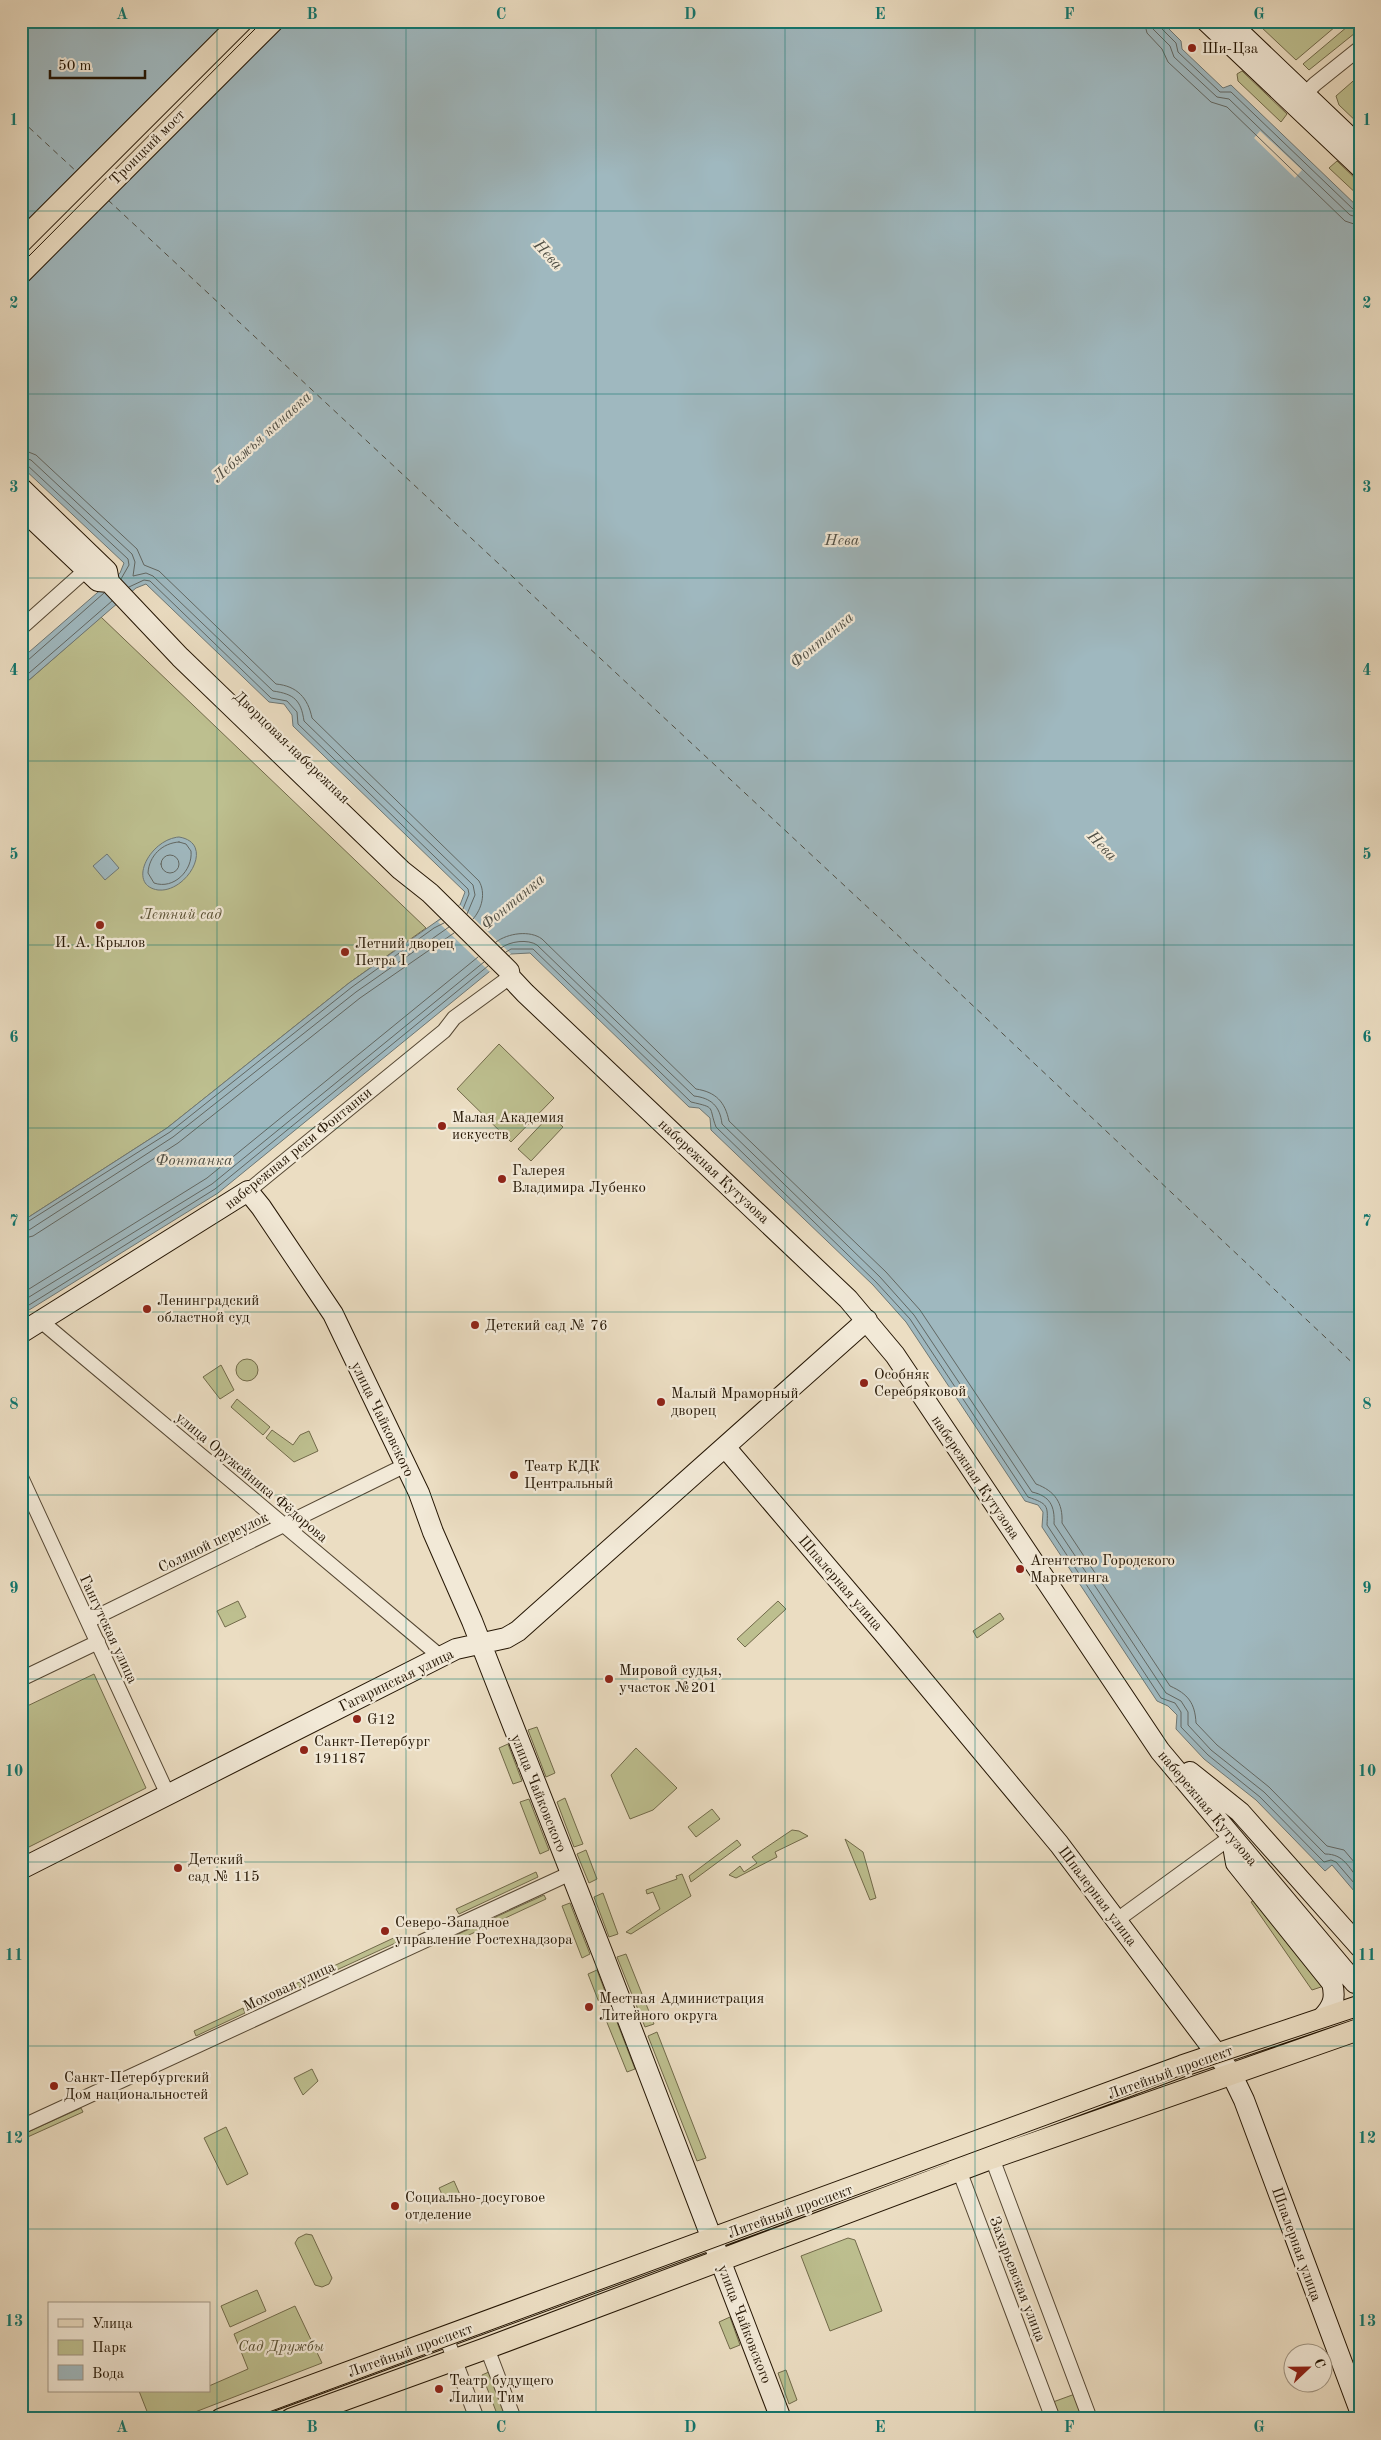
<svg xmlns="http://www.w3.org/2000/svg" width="1381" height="2440" viewBox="0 0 1381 2440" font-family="'Old Standard TT',serif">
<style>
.green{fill:#bdbf8f;stroke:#716a4a}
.water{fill:#9fb8bf;stroke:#6e7774}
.pier{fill:#ebddc2}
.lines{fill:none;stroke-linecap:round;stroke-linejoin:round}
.shore{stroke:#626762;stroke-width:1}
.ferry{stroke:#504f45;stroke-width:1;stroke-dasharray:6 5;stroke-linecap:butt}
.street-casing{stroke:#564834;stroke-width:16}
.secondary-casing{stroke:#251604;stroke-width:22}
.primary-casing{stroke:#251604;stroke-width:23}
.street{stroke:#f2e9d7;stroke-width:14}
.secondary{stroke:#f2e9d7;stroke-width:20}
.primary{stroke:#ebddc2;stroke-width:21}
.tram{stroke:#251604;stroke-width:1}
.grid{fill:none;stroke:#0f766e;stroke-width:1;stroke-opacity:0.55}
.poi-dot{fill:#8f2418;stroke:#f2e9d7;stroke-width:2}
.labels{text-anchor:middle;stroke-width:4.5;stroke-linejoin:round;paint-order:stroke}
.poi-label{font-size:15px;fill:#251604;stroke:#f2e9d7;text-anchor:start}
.street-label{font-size:15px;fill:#251604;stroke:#f2e9d7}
.park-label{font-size:15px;font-style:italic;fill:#5a5135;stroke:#f2e9d7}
.water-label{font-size:16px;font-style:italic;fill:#504f45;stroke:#f2e9d7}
.neatline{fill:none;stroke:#0f766e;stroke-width:2}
.grid-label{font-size:16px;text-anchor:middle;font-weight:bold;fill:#0f766e}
</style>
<rect width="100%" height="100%" fill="#ebddc2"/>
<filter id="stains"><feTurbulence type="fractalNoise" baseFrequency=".004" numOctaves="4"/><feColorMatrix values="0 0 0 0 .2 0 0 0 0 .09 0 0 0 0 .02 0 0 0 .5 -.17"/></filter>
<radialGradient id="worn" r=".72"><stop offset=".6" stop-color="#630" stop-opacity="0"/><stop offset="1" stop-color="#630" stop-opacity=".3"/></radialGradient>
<path class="green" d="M1260 21H1342L1296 60 1260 26Z
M1354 21H1360V29L1309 70 1303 64Z
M1242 71 1287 114 1281 122 1238 81 1237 74Z
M1360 75V125L1339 105 1336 96Z
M1337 161 1360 183V197L1329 168Z
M101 617 426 928 349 983 167 1128 21 1222V687Z
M499 1044 554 1098 511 1142 457 1089Z
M550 1115 563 1127 531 1161 518 1149Z
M236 1370a11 11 0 1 1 22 0a11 11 0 1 1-22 0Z
M221 1365 234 1390 220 1399 203 1377Z
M237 1399 270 1427 263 1435 231 1407Z
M272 1430 293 1445 300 1435 309 1431 318 1451 294 1462 266 1438Z
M238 1601 246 1617 225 1627 217 1611Z
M778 1601 786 1609 745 1647 737 1639Z
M1000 1613 1004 1619 977 1638 973 1631Z
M94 1674 146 1788 21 1851V1709Z
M537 1727 555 1773 546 1777 528 1730Z
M508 1744 522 1781 513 1784 499 1748Z
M636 1748 677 1788 653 1810 630 1819 611 1775Z
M565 1798 583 1844 574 1847 557 1802Z
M529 1799 549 1850 540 1854 520 1802Z
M712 1809 720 1819 696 1837 688 1827Z
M792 1830 799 1831 808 1836 775 1852 777 1857 736 1878 729 1875 740 1866 744 1872 757 1863 752 1857Z
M845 1839 863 1852 876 1898 870 1900Z
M737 1840 741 1845 691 1882 689 1876Z
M586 1850 597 1879 589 1883 577 1854Z
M536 1872 538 1877 459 1914 456 1909Z
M682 1874 691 1896 631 1934 626 1932 660 1909 653 1892 647 1894 646 1890 677 1879 676 1876Z
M603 1893 618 1934 609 1937 594 1897Z
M544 1895 546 1899 456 1941 454 1936Z
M1256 1899 1327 1985 1312 1990 1251 1902Z
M570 1903 590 1954 582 1958 562 1906Z
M400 1935 402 1940 280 1996 278 1992Z
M626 1954 654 2024 645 2027 617 1957Z
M597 1970 609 2002 600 2005 588 1974Z
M243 2008 245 2013 196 2036 194 2031Z
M615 2017 635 2069 627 2072 606 2020Z
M657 2032 706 2158 697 2161 648 2036Z
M312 2069 318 2081 303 2095 294 2078Z
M81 2108 83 2112 21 2140V2135Z
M226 2127 248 2174 227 2185 204 2138Z
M454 2181 461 2197 446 2203 439 2188Z
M306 2234 312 2235 332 2278 329 2284 322 2287 315 2285 295 2243 298 2238Z
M848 2238 855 2240 882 2311 830 2331 801 2256Z
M257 2290 266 2311 230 2327 221 2306Z
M295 2306 322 2363 177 2419H150L139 2391H209V2386L248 2369 234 2334Z
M730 2317 740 2345 730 2349 719 2322Z
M786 2370 797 2400 789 2404 778 2373Z
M491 2371 509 2419H499L482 2375Z
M1075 2394 1084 2419H1060L1053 2402Z"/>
<path class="water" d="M21 21H1161L1181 41 1182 49 1223 88 1231 85 1360 209V1898L1332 1865 1325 1871 1256 1800 1204 1759 1176 1729 1177 1715 1168 1706 1157 1701 1042 1527 1043 1512 1038 1505 1025 1501 906 1322 873 1285 711 1130 710 1118 699 1108 689 1107 530 953 511 954 218 1193 21 1315V1222L167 1128 349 983 460 905 465 892 293 726 292 715 284 704 269 702 146 584 136 588 112 608 21 687V659L120 573 124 563 21 466Z
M179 837C216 843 187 893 158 890 126 885 150 839 179 837Z
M107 854 119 868 105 880 93 866Z"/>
<path class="pier" d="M1260 131 1302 170 1295 178 1254 138Z
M460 905 511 954 490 972 438 922Z"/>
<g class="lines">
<path class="shore" d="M1144 21 1147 33 1162 49 1168 62 1211 102 1227 107 1345 221 1360 226
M1151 21 1153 29 1170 46 1174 57 1217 97 1229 99 1350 215 1360 218
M1158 21 1159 26 1176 43 1178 52 1220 92H1231L1354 210 1360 212
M21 449 36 455 137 549 144 565 159 571 276 684C297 686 308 698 312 718L479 881C486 893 482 909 473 919
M21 457 31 460 132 554 135 562 133 576 146 573 153 576 273 691C294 694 301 700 304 721L473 885 475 895 467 914
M21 463 27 465 128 559 129 565 121 579
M129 587 144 580 150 581 271 698 287 701 297 712 298 724 468 889 469 894 463 909
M21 662 27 661 104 593
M21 680 112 601
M179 842 186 844 191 851C193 870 174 890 154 883L148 873C149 856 162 843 179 842Z
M161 864a9 9 0 1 1 18 0a9 9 0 1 1-18 0Z
M496 942C508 933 530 930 542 939L696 1089C716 1092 725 1102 729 1121L886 1272 920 1310 1036 1484C1055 1491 1063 1503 1062 1523L1170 1686C1188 1694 1195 1703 1196 1723L1217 1745 1269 1787 1327 1846 1344 1850 1360 1869
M501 948C510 941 528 939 537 945L694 1096C711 1098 720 1106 722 1124L880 1277 914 1315 1032 1492C1050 1496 1055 1506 1054 1524L1166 1693 1181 1701 1188 1712V1725L1211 1750 1264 1792 1325 1854C1344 1854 1348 1867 1360 1881
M506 952 511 949H533L691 1102C717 1108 708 1106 716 1127L876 1282 910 1319 1028 1497C1048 1504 1048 1505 1047 1525L1161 1698 1175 1703 1181 1712V1727L1208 1755 1260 1797 1324 1862 1331 1860 1336 1862 1360 1890
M21 1226 170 1132 352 987 434 928 444 923
M21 1232 29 1230 173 1137 356 992 449 927
M21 1239 33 1236 178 1143 360 998 454 933
M21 1294 207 1178 478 957
M21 1302 212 1184 484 962
M21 1310 215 1189 488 966"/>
<path class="ferry" d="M21 120 77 172
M108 200 934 969 1360 1370"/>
<g class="street-casing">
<path id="street" d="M1300 99 1315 84 1360 48
M21 628 86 570
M248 1191 444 1031 454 1018 510 977
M42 1322 441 1657
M21 1477 168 1795
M88 1621 406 1465
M21 1679 98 1642
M1117 1920 1231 1837
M21 2127 571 1873
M992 2158 1090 2419
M956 2162 1053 2419
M446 2337 477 2419
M487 2348 514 2419"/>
</g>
<g class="secondary-casing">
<path id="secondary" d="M1206 21 1360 167
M1228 21 1360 147
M21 488 107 571 109 582
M21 508 98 581 109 582
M109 582 180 657 401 870 430 893 509 971 510 977 525 993 848 1299 895 1355 1160 1751 1355 1983
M21 1333 248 1191 261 1207 333 1314 419 1493 433 1532 472 1621 602 1952 781 2419
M725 1447 886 1636 1059 1844 1231 2073 1244 2100 1360 2411
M1190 1772 1240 1812 1360 1947
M1232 1840 1236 1863 1332 1983C1336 1998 1333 2006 1323 2017
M21 1869 456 1649 506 1638 518 1631 867 1320"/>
</g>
<g class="primary-casing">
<path id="primary" d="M21 242 242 21
M21 273 273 21
M221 2419 1182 2066 1360 2006
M291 2419 487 2348 992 2158 1360 2029"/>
</g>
<use href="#street" class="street"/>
<use href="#secondary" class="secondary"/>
<use href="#primary" class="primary"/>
<path class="tram" d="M21 264 263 21
M250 2419 1185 2074 1360 2016"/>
</g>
<path class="grid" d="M217 21V2419M406 21V2419M596 21V2419M785 21V2419M975 21V2419M1164 21V2419M21 211H1360M21 394H1360M21 578H1360M21 761H1360M21 945H1360M21 1128H1360M21 1312H1360M21 1495H1360M21 1679H1360M21 1862H1360M21 2046H1360M21 2229H1360"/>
<g class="poi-dot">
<circle cx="1192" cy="48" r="5"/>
<circle cx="100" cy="925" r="5"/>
<circle cx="345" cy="952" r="5"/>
<circle cx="442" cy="1126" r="5"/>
<circle cx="502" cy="1179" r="5"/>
<circle cx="147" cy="1309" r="5"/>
<circle cx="475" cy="1325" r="5"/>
<circle cx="864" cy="1383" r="5"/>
<circle cx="661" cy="1402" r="5"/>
<circle cx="514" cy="1475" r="5"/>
<circle cx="1020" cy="1569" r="5"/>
<circle cx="609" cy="1679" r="5"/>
<circle cx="357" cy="1719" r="5"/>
<circle cx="304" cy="1750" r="5"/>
<circle cx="178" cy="1868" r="5"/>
<circle cx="385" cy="1931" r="5"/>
<circle cx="589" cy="2007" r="5"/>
<circle cx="54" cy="2086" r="5"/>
<circle cx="395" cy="2206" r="5"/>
<circle cx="439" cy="2389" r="5"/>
</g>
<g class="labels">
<g class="poi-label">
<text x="1202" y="53">Ши-Цза</text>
<text x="100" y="947" text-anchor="middle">И. А. Крылов</text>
<text x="355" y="948">Летний дворец<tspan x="355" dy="17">Петра I</tspan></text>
<text x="452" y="1122">Малая Академия<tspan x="452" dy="17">искусств</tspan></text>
<text x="512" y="1175">Галерея<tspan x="512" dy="17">Владимира Лубенко</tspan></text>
<text x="157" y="1305">Ленинградский<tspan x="157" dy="17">областной суд</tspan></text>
<text x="485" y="1330">Детский сад № 76</text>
<text x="874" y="1379">Особняк<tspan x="874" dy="17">Серебряковой</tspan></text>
<text x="671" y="1398">Малый Мраморный<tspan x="671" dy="17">дворец</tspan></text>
<text x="524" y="1471">Театр КДК<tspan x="524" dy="17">Центральный</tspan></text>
<text x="1030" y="1565">Агентство Городского<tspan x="1030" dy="17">Маркетинга</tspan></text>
<text x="619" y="1675">Мировой судья,<tspan x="619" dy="17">участок №201</tspan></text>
<text x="367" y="1724">G12</text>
<text x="314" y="1746">Санкт-Петербург<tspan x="314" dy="17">191187</tspan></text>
<text x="188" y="1864">Детский<tspan x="188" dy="17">сад № 115</tspan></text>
<text x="395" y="1927">Северо-Западное<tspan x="395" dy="17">управление Ростехнадзора</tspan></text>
<text x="599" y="2003">Местная Администрация<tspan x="599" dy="17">Литейного округа</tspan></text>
<text x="64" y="2082">Санкт-Петербургский<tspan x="64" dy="17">Дом национальностей</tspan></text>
<text x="405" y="2202">Социально-досуговое<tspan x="405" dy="17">отделение</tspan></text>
<text x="449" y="2385">Театр будущего<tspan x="449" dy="17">Лилии Тим</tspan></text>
</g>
<g class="street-label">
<text transform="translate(147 147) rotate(-45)" y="5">Троицкий мост</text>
<text transform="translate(292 747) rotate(44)" y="5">Дворцовая набережная</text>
<text transform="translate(298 1148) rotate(-39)" y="5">набережная реки Фонтанки</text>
<text transform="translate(714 1171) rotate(43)" y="5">набережная Кутузова</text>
<text transform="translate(383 1419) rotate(64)" y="5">улица Чайковского</text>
<text transform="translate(252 1477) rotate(40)" y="5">улица Оружейника Фёдорова</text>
<text transform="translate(976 1477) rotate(56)" y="5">набережная Кутузова</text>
<text transform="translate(213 1542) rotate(-26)" y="5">Соляной переулок</text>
<text transform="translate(841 1583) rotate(49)" y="5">Шпалерная улица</text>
<text transform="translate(109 1629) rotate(65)" y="5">Гангутская улица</text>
<text transform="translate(396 1680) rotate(-26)" y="5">Гагаринская улица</text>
<text transform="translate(539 1793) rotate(68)" y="5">улица Чайковского</text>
<text transform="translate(1208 1808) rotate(50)" y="5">набережная Кутузова</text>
<text transform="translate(1098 1896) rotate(53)" y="5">Шпалерная улица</text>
<text transform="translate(289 1986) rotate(-25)" y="5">Моховая улица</text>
<text transform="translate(1170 2072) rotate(-20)" y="5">Литейный проспект</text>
<text transform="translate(790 2211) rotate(-20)" y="5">Литейный проспект</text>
<text transform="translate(1297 2244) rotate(70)" y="5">Шпалерная улица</text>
<text transform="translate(1018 2279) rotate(69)" y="5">Захарьевская улица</text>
<text transform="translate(745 2324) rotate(69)" y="5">улица Чайковского</text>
<text transform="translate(410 2350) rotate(-20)" y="5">Литейный проспект</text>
</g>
<g class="park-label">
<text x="181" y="919">Летний сад</text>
<text x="281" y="2351">Сад Дружбы</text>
</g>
<g class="water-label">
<text transform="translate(549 254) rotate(47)" y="6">Нева</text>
<text transform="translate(261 436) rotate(-42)" y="6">Лебяжья канавка</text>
<text x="842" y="545">Нева</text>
<text transform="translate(821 639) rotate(-40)" y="6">Фонтанка</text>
<text transform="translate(1103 845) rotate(46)" y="6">Нева</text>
<text transform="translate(512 901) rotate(-40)" y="6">Фонтанка</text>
<text x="194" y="1165">Фонтанка</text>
</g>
</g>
<rect width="1381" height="2440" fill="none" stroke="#ebddc2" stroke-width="55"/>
<rect x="48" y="2302" width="162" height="90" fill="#f2e9d7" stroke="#a09583"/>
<rect x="58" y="2319" width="25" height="8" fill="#ebddc2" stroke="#a09583"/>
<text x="92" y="2328" font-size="15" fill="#251604">Улица</text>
<rect x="58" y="2340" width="25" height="15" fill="#bdbf8f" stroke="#a09583"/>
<text x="92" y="2352" font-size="15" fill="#251604">Парк</text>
<rect x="58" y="2365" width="25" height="15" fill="#9fb8bf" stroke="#a09583"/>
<text x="92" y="2378" font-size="15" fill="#251604">Вода</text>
<g transform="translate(1308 2368) rotate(68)"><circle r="24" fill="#f2e9d7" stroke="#a09583"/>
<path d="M0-4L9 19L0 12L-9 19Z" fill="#8f2418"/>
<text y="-8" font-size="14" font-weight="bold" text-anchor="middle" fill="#251604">С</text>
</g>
<path d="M50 70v8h95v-8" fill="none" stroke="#251604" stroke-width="2.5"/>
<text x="58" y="70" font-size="15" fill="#251604" stroke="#f2e9d7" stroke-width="4" paint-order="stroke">50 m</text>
<rect x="28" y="28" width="1326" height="2384" class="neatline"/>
<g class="grid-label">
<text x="122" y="19">A</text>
<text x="312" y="19">B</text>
<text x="501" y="19">C</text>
<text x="690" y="19">D</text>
<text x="880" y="19">E</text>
<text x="1069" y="19">F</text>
<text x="1259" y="19">G</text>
<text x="14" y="125">1</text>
<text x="1367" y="125">1</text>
<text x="14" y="308">2</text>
<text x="1367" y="308">2</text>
<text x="14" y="492">3</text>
<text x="1367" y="492">3</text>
<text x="14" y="675">4</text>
<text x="1367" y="675">4</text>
<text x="14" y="859">5</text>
<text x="1367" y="859">5</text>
<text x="14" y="1042">6</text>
<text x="1367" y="1042">6</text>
<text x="14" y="1226">7</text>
<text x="1367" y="1226">7</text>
<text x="14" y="1409">8</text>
<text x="1367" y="1409">8</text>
<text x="14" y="1593">9</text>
<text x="1367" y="1593">9</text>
<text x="14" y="1776">10</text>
<text x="1367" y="1776">10</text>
<text x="14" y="1960">11</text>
<text x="1367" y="1960">11</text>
<text x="14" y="2143">12</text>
<text x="1367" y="2143">12</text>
<text x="14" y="2326">13</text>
<text x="1367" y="2326">13</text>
<text x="122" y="2432">A</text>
<text x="312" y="2432">B</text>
<text x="501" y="2432">C</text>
<text x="690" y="2432">D</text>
<text x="880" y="2432">E</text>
<text x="1069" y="2432">F</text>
<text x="1259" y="2432">G</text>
</g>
<rect width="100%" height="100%" filter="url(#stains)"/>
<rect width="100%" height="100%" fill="url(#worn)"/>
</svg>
